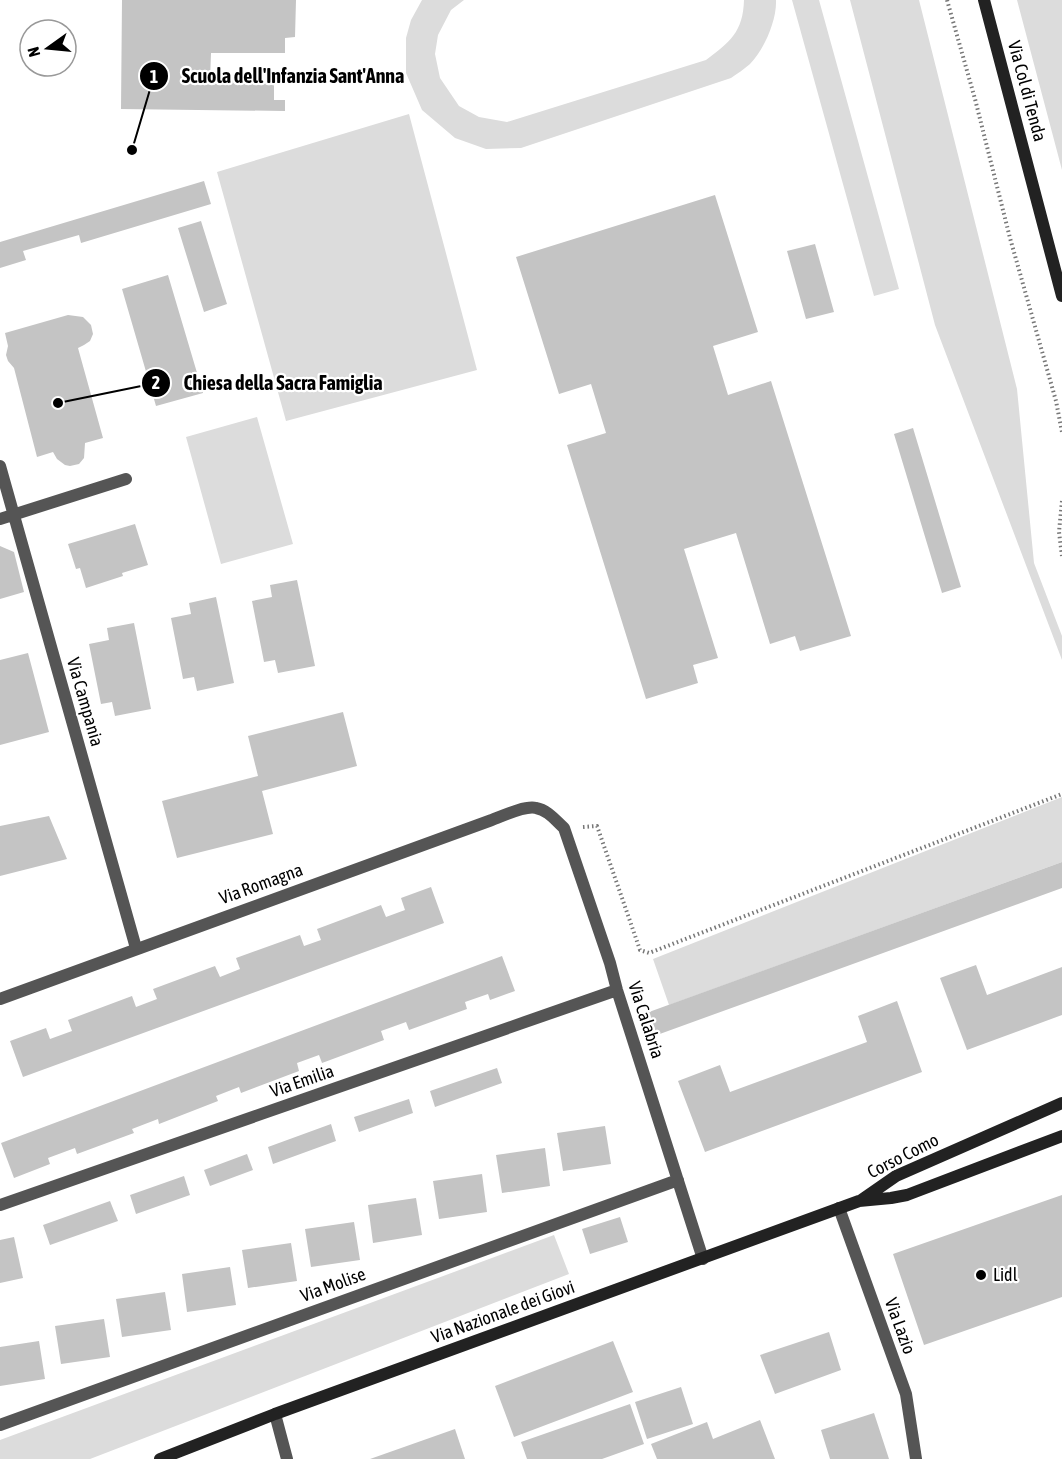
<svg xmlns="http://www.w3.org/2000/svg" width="1062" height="1459" viewBox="0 0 1062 1459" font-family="'Asap Condensed',sans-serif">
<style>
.green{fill:#dcdcdc}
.building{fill:#c4c4c4}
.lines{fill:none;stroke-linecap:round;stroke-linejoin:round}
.path{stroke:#777;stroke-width:4;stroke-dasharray:1.5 3;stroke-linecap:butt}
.street{stroke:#555;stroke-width:12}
.secondary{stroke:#222;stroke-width:12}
.poi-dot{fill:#000;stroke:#fff;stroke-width:2}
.labels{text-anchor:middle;stroke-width:4.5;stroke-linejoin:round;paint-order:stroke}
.street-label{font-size:18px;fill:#000;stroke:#fff}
.poi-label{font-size:18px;fill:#000;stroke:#fff;text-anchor:start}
.leader{fill:none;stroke:#000;stroke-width:2}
.callout-dot{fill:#000;stroke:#fff;stroke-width:2}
.mark-label{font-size:18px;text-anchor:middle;font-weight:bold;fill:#fff}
.callout-label{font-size:20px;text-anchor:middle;font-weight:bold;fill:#000;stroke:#fff;stroke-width:4.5;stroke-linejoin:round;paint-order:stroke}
</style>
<rect width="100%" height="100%" fill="#fff"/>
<path class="green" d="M422 0H464L451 10 438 35 435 54 440 78 459 106 479 117 507 122 706 60C730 42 743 32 744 0H776C777 20 764 50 750 64 744 69 737 74 731 78L521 148 486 149 455 138 422 110 406 73V38L411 20Z
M792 0H819L899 289 874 296Z
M850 0H919L1017 389 1034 563 1062 636V660L935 325Z
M1017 0H1062V170Z
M409 114 477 370 286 421 217 172Z
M257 417 293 544 221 564 186 437Z
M1062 797V862L669 1005 653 959Z
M554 1235 569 1274 90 1459H0V1440Z"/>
<path class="building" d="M122 0H296L295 37 285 38V53H211L210 80 274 81V100H285V111L121 109Z
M204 181 211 204 81 243 79 235 23 251 26 260 0 268V242Z
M715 195 758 332 713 346 728 395 771 381 851 636 800 651 795 636 770 644 736 533 684 549 718 658 693 665 698 683 646 699 567 445 606 433 591 384 559 394 516 257Z
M201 221 227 304 204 312 178 228Z
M815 244 834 312 806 319 787 251Z
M168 275 203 393 156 406 122 289Z
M68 315 83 317 91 325 93 334 90 341 84 345 78 348 103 438 85 443 84 458 79 464 70 466 65 465 57 459 53 452 37 457 14 368 8 361 6 355 8 346 5 333Z
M913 428 961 587 942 593 894 434Z
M135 524 148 565 122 573 123 576 86 588 80 568 76 569 68 544Z
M0 546 14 552 24 592 0 599Z
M297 580 315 666 278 673 275 660 264 662 252 601 272 597 270 585Z
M216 597 234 683 197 691 194 677 183 679 171 618 191 614 189 603Z
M134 623 151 709 115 716 112 702 101 704 89 644 109 640 107 628Z
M28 653 49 732 0 745V660Z
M343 712 357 766 262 791 273 834 177 858 162 801 258 776 248 736Z
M49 816 67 859 0 876V826Z
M1062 862V888L657 1035 649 1012Z
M431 887 444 923 23 1077 10 1041 46 1028 50 1039 72 1031 68 1020 132 996 136 1007 157 999 153 989 215 966 220 977 240 969 236 958 300 935 304 946 321 940 317 929 381 905 386 917 405 910 401 898Z
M502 956 515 991 490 1000 488 994 465 1002 467 1009 409 1030 406 1022 381 1031 384 1040 322 1063 319 1055 297 1063 299 1071 241 1093 239 1087 216 1096 218 1101 159 1124 158 1119 132 1129 134 1133 77 1154 75 1148 48 1158 50 1164 14 1178 1 1143Z
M976 965 987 995 1062 967V1015L967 1050 940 978Z
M897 1001 922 1072 705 1152 678 1081 720 1065 730 1092 867 1042 858 1016Z
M497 1068 502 1083 435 1107 430 1091Z
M409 1099 413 1113 359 1132 354 1117Z
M331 1124 336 1141 273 1164 268 1147Z
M605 1126 611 1164 563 1171 557 1133Z
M545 1148 550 1186 502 1193 496 1155Z
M247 1154 253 1170 210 1186 204 1170Z
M482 1174 487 1212 439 1219 433 1181Z
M184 1176 190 1195 136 1214 130 1195Z
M1062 1195V1297L924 1345 893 1254Z
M416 1198 422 1235 373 1243 368 1205Z
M110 1201 118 1221 50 1245 43 1225Z
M620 1217 628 1242 590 1254 582 1229Z
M354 1222 360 1260 311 1267 305 1229Z
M14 1237 23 1278 0 1283V1240Z
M291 1243 297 1281 248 1288 242 1250Z
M230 1267 236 1305 187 1312 182 1274Z
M165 1292 171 1330 122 1337 116 1299Z
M104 1319 110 1357 61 1364 55 1326Z
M829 1332 841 1370 775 1394 760 1355Z
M39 1341 45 1379 0 1386V1347Z
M613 1341 633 1392 514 1437 495 1386Z
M681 1387 693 1424 647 1439 635 1402Z
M630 1404 644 1444 602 1459H527L521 1442Z
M874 1413 889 1459H830L821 1430Z
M760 1420 775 1459H657L651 1444 707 1422 713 1439Z
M455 1429 465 1459H370Z"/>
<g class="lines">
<path class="path" d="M947 0 975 99 1010 238 1056 401 1062 432
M1062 501 1059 532 1062 556
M583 827 597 826 640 950 649 953 1062 794"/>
<path class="street" d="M0 466 136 948
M0 519 126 479
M0 999 489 821C500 817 525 805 536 808 548 810 556 821 564 828L610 963 617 990 703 1259
M0 1205 617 990
M839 1208 906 1394 916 1459
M275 1414 287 1459
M0 1425 678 1180"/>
<path class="secondary" d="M984 0 1062 296
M860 1201 896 1176 1062 1103
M160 1459 275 1414 859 1201 891 1198 907 1195 1062 1136"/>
</g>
<circle class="poi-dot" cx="981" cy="1275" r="6"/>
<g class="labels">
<g class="street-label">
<text transform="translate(1027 91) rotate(75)" y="6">Via Col di Tenda</text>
<text transform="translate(85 702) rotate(74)" y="6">Via Campania</text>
<text transform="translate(261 884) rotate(-20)" y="6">Via Romagna</text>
<text transform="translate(646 1020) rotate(72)" y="6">Via Calabria</text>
<text transform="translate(302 1081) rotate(-19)" y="6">Via Emilia</text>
<text transform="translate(903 1156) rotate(-27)" y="6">Corso Como</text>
<text transform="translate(333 1285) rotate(-20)" y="6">Via Molise</text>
<text transform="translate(503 1312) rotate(-20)" y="6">Via Nazionale dei Giovi</text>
<text transform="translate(900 1326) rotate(70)" y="6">Via Lazio</text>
</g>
<g class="poi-label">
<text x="993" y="1281">Lidl</text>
</g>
</g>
<path class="leader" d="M132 150L154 76M58 403L156 383"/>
<g class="callout-dot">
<circle cx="132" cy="150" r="6"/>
<circle cx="58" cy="403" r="6"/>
<circle cx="154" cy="76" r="15"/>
<circle cx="156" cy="383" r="15"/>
</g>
<g class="mark-label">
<text x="154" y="83">1</text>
<text x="156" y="389">2</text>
</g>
<g class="callout-label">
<text x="293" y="83">Scuola dell'Infanzia Sant'Anna</text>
<text x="283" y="390">Chiesa della Sacra Famiglia</text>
</g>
<g transform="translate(48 48) rotate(255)"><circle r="28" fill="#ffffff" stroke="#999999" stroke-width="1.5"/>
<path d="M0-4.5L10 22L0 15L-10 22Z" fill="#000000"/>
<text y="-9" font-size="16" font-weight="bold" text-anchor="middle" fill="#000000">N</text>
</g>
</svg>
